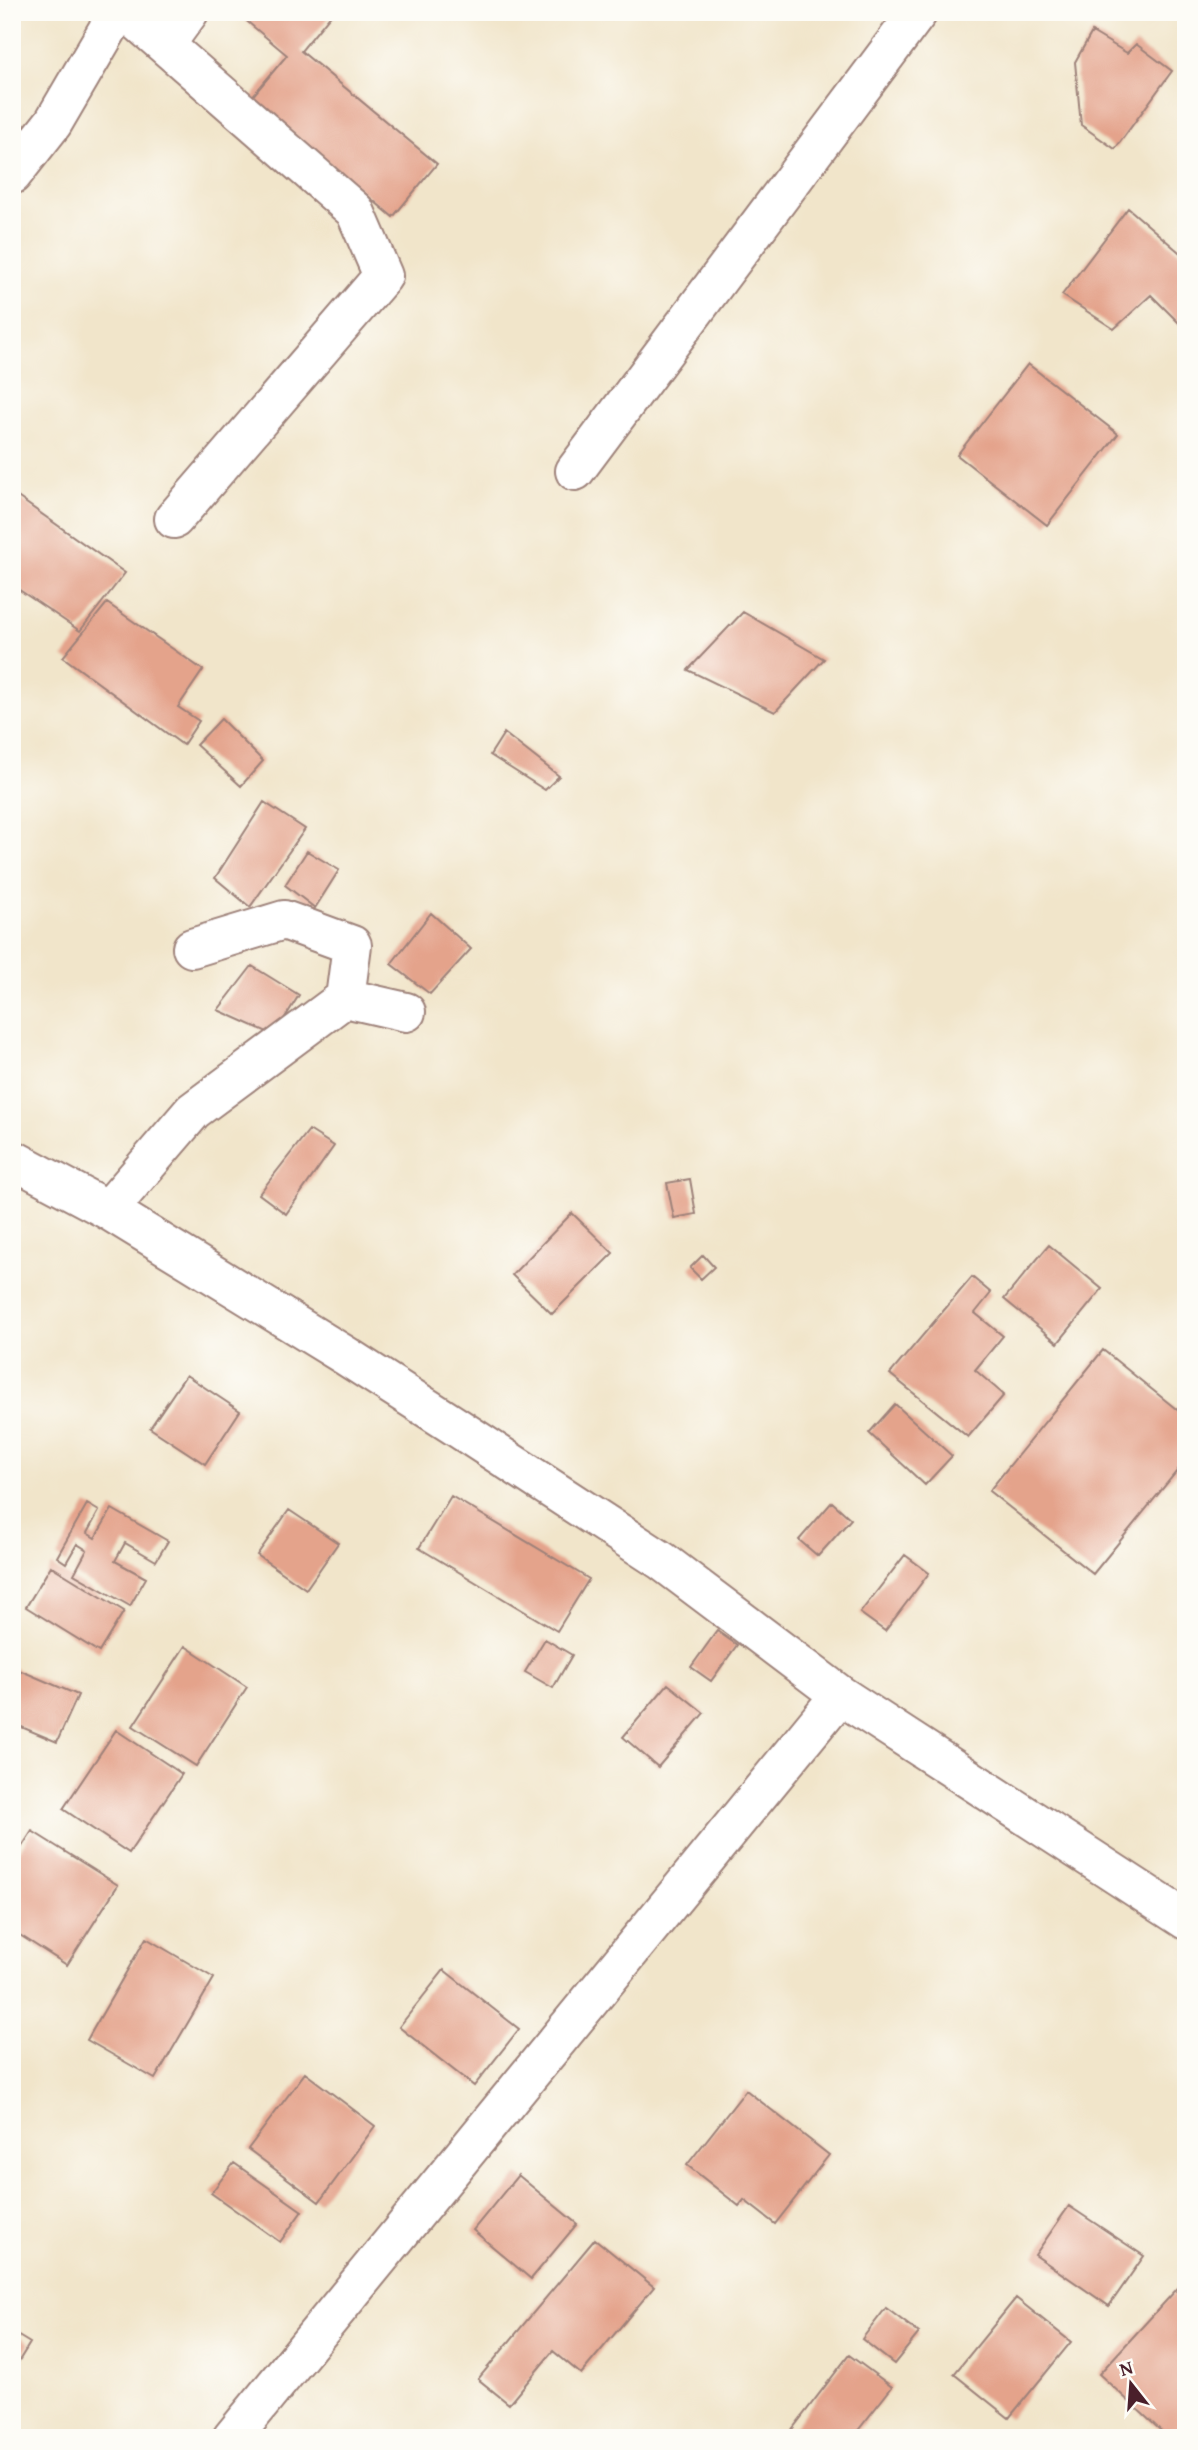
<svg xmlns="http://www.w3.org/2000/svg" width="1198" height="2450" viewBox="0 0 1198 2450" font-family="'Gentium Book Plus',serif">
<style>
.building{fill:#e4a38b}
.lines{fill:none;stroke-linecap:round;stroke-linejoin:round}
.minor-casing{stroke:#9e827a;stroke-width:42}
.minor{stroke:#fff;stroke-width:38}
</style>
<rect width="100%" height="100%" fill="#fdfcf7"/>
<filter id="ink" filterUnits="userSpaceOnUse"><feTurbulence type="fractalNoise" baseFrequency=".0143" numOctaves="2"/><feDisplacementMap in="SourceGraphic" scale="14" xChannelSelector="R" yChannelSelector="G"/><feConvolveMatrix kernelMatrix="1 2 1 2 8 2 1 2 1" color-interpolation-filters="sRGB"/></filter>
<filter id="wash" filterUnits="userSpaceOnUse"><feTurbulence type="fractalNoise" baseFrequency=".00686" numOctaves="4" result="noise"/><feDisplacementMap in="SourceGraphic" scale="28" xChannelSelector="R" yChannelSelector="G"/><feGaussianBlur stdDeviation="1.57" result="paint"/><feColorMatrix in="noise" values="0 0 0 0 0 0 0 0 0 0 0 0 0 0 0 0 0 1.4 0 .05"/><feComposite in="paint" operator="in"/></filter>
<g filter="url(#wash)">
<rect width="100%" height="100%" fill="#f1e5ca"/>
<g id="blocks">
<path class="building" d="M248 12H333L301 51 437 164 393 217 251 98 287 55 243 18Z
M1092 32 1127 53 1136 44 1172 71 1115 149 1081 125 1075 62Z
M1128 208 1186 258V330L1151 295 1114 329 1062 295Z
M1028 364 1118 434 1047 525 957 455Z
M12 493 125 573 80 631 12 585Z
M107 603 203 670 178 707 199 721 183 745 63 657Z
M743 612 824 659 775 712 688 670Z
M221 719 263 761 241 786 196 745Z
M504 733 559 776 545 790 490 755Z
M264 802 305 829 250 907 215 878Z
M307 851 339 870 315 908 285 885Z
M431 913 471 949 430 994 391 964Z
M252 966 299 995 274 1035 218 1010Z
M309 1130 334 1146 286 1214 259 1194Z
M690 1179 696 1214 674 1218 667 1183Z
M572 1213 613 1253 552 1314 512 1275Z
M1049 1245 1102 1289 1058 1343 1004 1299Z
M703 1255 714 1267 701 1279 690 1268Z
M972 1277 991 1293 975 1313 1003 1336 975 1370 1004 1395 968 1437 890 1374Z
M1103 1350 1186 1417V1460L1093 1574 989 1491Z
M186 1375 240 1411 205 1464 150 1428Z
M895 1404 952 1456 925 1485 869 1433Z
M451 1496 589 1579 557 1631 419 1548Z
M832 1502 851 1519 818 1556 799 1540Z
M87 1504 99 1511 87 1533 95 1538 112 1509 168 1541 156 1561 125 1543 115 1561 146 1578 130 1606 74 1574 87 1550 77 1544 66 1563 57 1557Z
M289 1510 338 1543 306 1589 257 1555Z
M905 1555 929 1573 885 1631 860 1613Z
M51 1566 124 1611 99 1652 26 1607Z
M717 1631 737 1645 711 1681 691 1667Z
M545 1639 572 1655 553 1688 525 1672Z
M185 1646 247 1687 196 1766 133 1726Z
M12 1667 78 1695 57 1742 12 1723Z
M668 1684 704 1713 658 1767 623 1737Z
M116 1730 182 1774 129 1853 63 1809Z
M32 1831 118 1885 67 1965 12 1930V1862Z
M146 1938 214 1978 155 2079 87 2040Z
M444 1970 519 2029 474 2086 399 2027Z
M305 2073 375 2126 319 2202 248 2149Z
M746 2090 829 2155 775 2224 744 2200 739 2206 687 2165Z
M234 2163 302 2211 280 2242 211 2193Z
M518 2175 577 2224 531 2279 473 2230Z
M1069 2206 1144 2256 1109 2306 1035 2255Z
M595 2239 654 2287 581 2374 553 2351 509 2404 478 2379Z
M1186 2279V2438H1169L1099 2374Z
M1016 2298 1071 2342 1009 2418 954 2374Z
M886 2308 919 2333 894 2364 862 2339Z
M12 2332 30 2343 12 2372Z
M849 2355 892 2387 852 2438H789L787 2436Z"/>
</g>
</g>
<g filter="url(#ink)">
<use href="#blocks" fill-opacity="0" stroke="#9e827a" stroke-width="2"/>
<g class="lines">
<g class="minor-casing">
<path id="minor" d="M127 12 355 211 383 276 174 519
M165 45 189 12
M12 175 53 123 118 12
M575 471 918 12
M192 948 284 920 352 945 345 998
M12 1159 108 1210 346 1356 455 1426 662 1561 840 1695 1186 1920
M108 1210 193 1111 345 998 406 1012
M232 2438 840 1695"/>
</g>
<use href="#minor" class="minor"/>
</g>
</g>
<rect width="1198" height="2450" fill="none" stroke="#fdfcf7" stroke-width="42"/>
<g transform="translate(1131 2384) rotate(343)" stroke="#fdfcf7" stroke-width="5" paint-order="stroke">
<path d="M0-5L12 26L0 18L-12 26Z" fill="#4a1f2b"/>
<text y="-10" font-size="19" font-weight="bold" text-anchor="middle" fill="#4a1f2b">N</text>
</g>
</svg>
